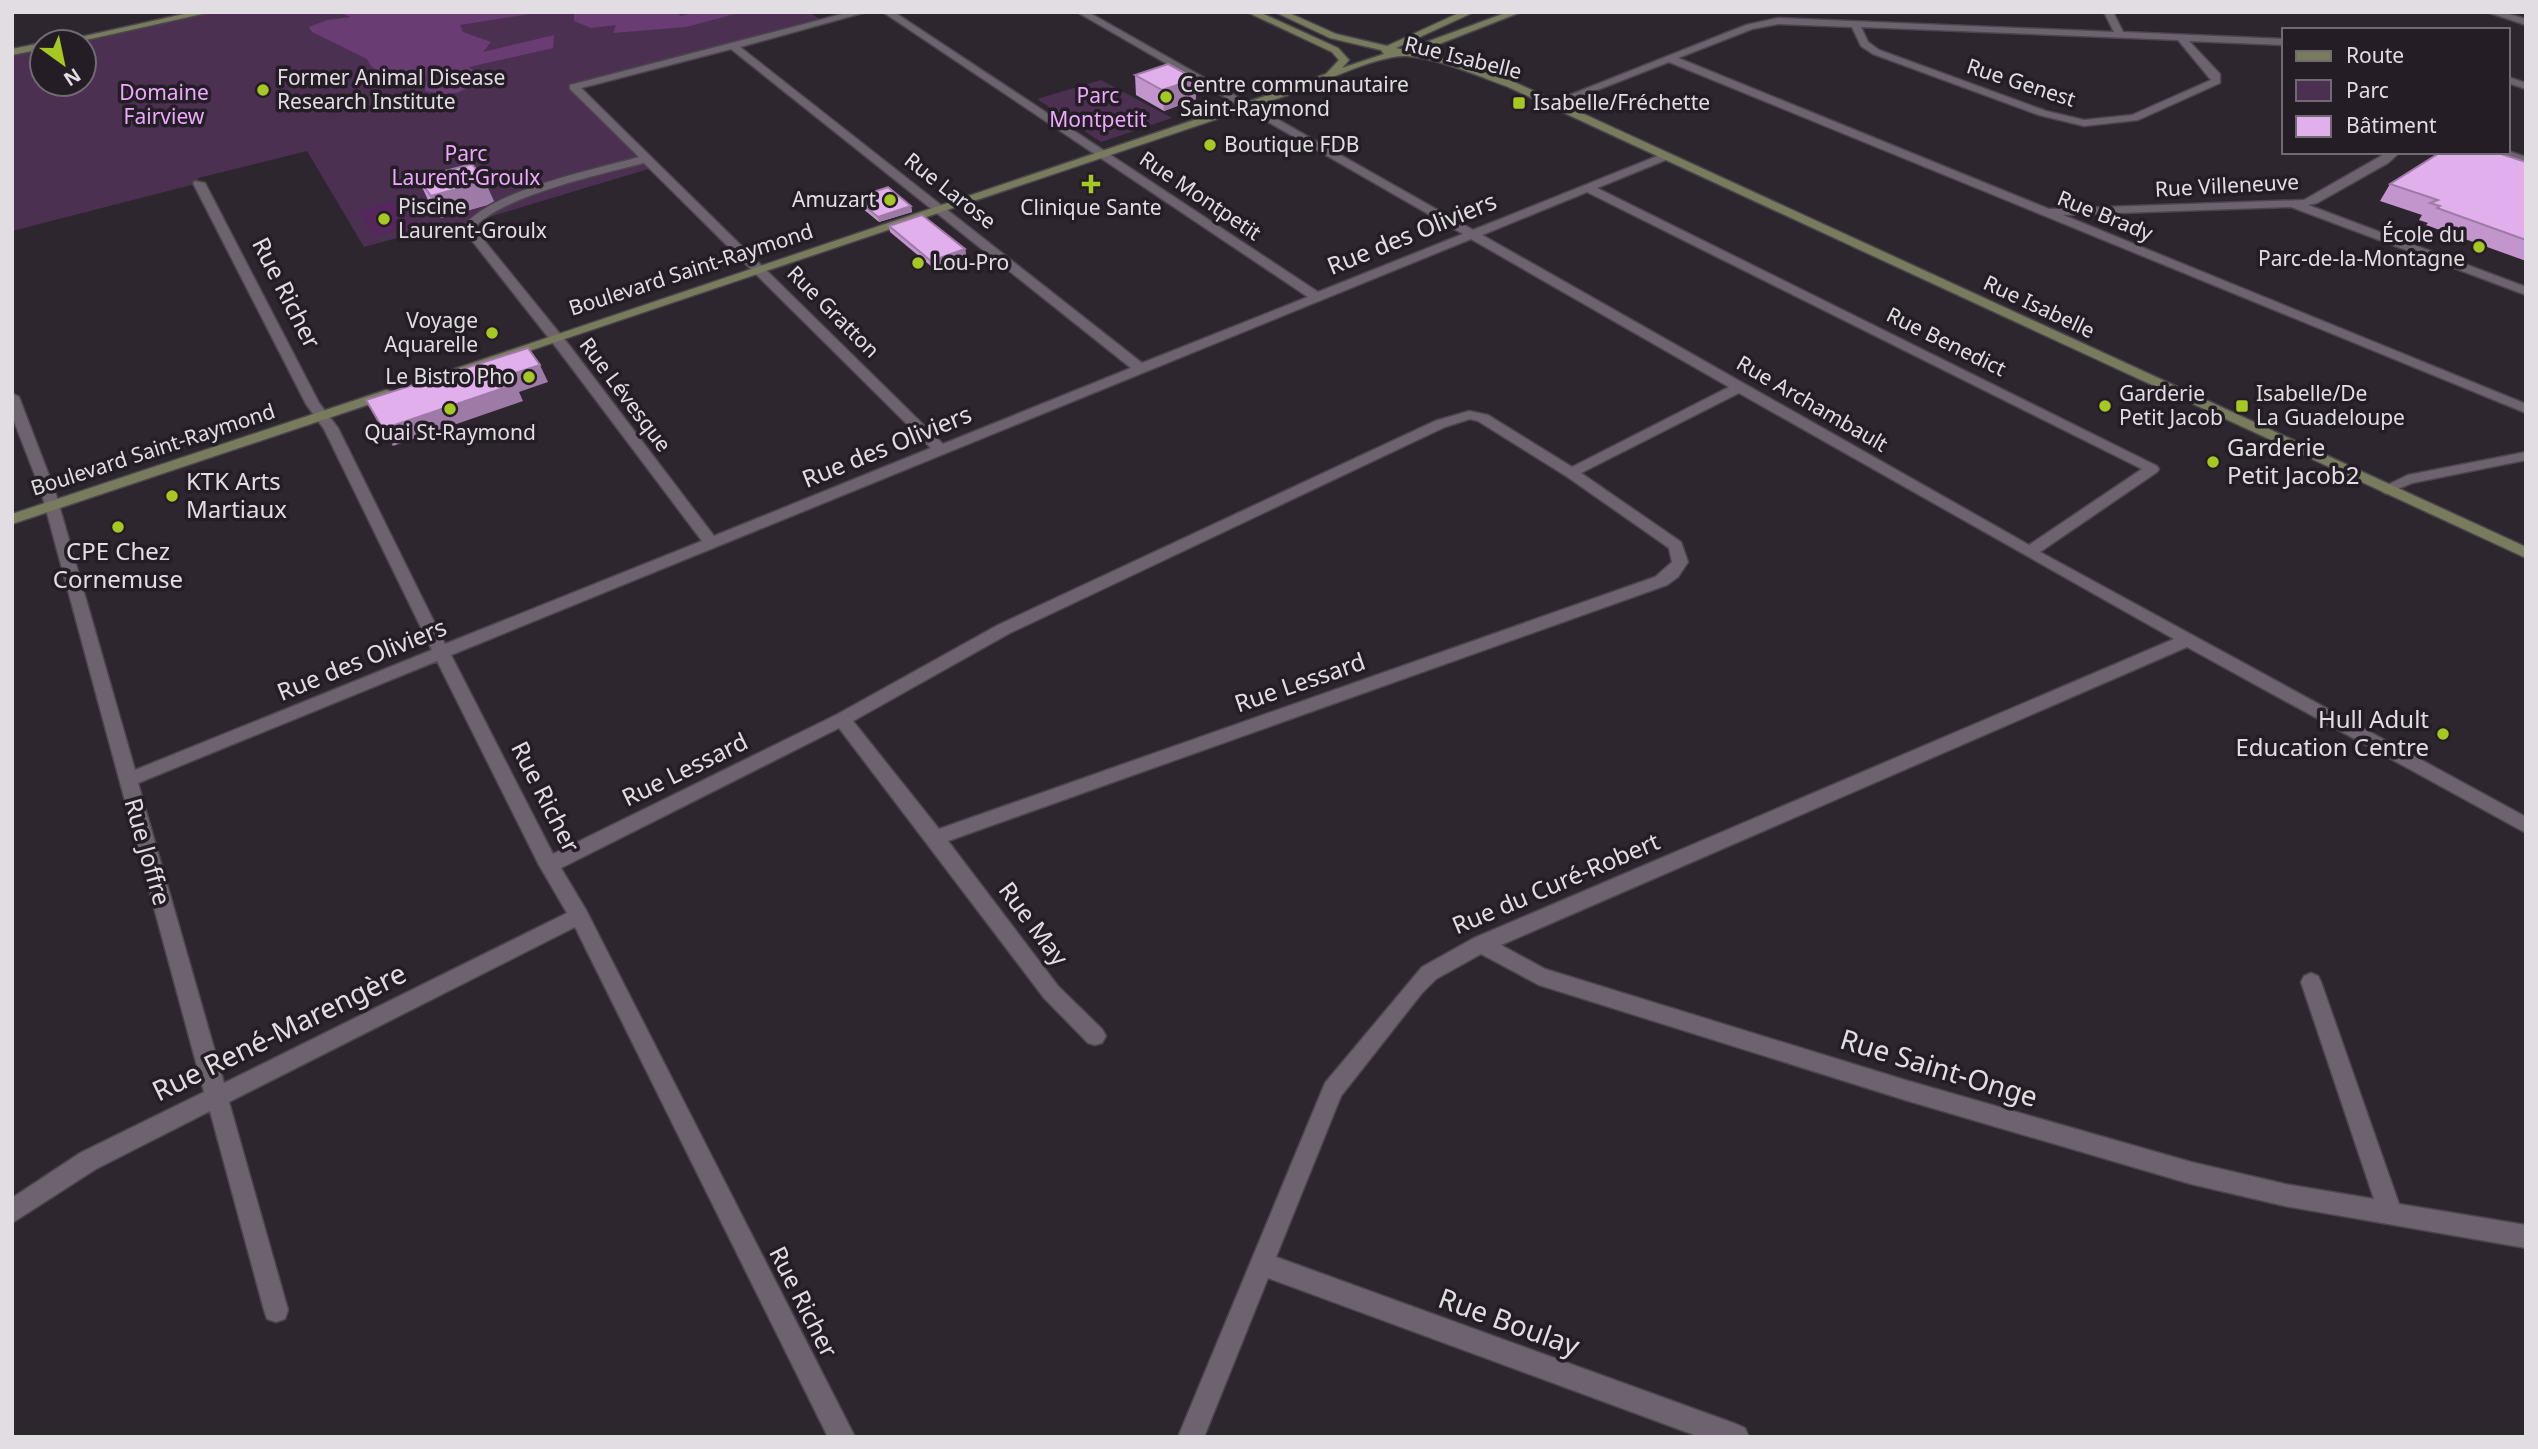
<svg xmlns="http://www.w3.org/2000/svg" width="2538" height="1449" viewBox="0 0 2538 1449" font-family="'Noto Sans',sans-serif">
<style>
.green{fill:#4c3052}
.forest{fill:#693c73}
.water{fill:#54285d}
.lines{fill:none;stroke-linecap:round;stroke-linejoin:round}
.street-casing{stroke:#4b454c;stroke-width:3}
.secondary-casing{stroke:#4b454c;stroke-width:3}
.street{fill:#6c636e;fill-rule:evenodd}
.secondary{fill:#797c5c;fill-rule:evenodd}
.wall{fill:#c296cc}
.shaded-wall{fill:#9e7aa6}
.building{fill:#e2afed;stroke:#9e7aa6;stroke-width:2}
.poi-dot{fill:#a5c822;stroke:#241d25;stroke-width:2.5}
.labels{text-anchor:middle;stroke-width:7;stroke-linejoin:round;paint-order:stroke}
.far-street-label{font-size:21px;fill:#e2dde3;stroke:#241d25}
.far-poi-label{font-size:21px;fill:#e2dde3;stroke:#241d25;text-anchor:start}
.far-park-label{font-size:21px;fill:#edaafc;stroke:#241d25}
.street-label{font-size:24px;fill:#e2dde3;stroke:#241d25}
.poi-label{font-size:24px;fill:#e2dde3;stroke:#241d25;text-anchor:start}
.near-street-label{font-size:28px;fill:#e2dde3;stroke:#241d25}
</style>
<rect width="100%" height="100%" fill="#2e262f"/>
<path class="green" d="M207 12H809L824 22 575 87 655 167 469 223 444 225 364 247 307 151 198 178 199 183 12 231V52L42 46V84H84V42H63Z
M1101 80 1172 118 1101 142 1037 99Z"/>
<path class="forest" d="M336 12H542L460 25 463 32 491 42 483 52 554 35 553 48 469 67 482 78C460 95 452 97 425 91L426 76C406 71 376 82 367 59L312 32 309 27 327 20 351 17Z
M574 12H675L681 16 696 12H734L735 14 686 27 613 33 616 25 591 28 574 21Z"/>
<path class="water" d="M393 201 411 226 374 236 357 211Z"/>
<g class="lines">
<g class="street-casing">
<path id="street" d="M850 12H866L740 47 1142 363 1308 297 883 12H894L1318 292 1463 234 1077 12H1088L1473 230 1660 155H1668V159L1597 188 2157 466 2159 469 2157 472 2040 552 2526 817V833L2187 647 1501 945 1545 969 1905 1080 2191 1162 2285 1184 2374 1199 2301 982 2304 976 2311 973 2318 976 2321 982 2399 1204 2526 1225V1248L2285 1206 2191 1184 1905 1100 1539 985 1481 954 1436 979 1422 993 1341 1096 1276 1257 1736 1424 1745 1428 1749 1437H1700L1268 1278 1204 1437H1178L1325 1083 1422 967 1474 938 2174 639 1739 393 1581 473 1681 542 1688 562 1678 577 1667 585 948 841 1058 986 1102 1029 1106 1036 1102 1043 1095 1045 1088 1043 1044 998 839 728 561 868 586 910 855 1437H828L575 927 229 1102 288 1310 285 1319 276 1322 267 1319 264 1310 210 1111 96 1169 12 1223V1198L80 1153 204 1092 41 491 12 416V393L19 397 55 491 135 770 432 650 324 429 306 404 193 183 195 181 205 183 319 403 338 428 445 644 702 541 559 351 462 228C491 190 593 170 639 157L570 89V85ZM731 49 1131 368 943 444 581 88ZM644 163 931 448 714 536 569 345 474 228C501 196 602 174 644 163ZM1587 192 2142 469 2029 545 1482 235ZM1471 239 1729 387 1572 467 1488 415 1469 411 1435 421 998 625 836 715 553 854 451 655ZM1470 419 1478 421 1566 476 1669 548 1672 562 1655 577 939 829 853 721 1010 633 1445 427ZM437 661 539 865 567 913 224 1083 138 783Z
M2104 12H2113L2123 32 2284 39V45L2189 41 2220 74V83L2138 120 2084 126 2039 115 1873 54 1861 46 1852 27 1778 24 1752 29 1678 58 2049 209 2304 200 2388 152H2400L2388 163 2317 203 2308 205 2526 287V295L2291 207 2063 215 2526 404V413L1669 62 1556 106 1547 104 1746 25 1778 18 2114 32ZM1861 27 2178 40 2211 80 2132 115 2084 120 2046 111 1879 50 1868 42Z
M2487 12H2502L2526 19V25Z
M2508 77 2526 83V89L2508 83Z
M2508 151 2526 157V164L2495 152Z
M2526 452V460L2412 483 2386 494 2379 489 2408 475Z"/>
</g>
<g class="secondary-casing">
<path id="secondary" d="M193 12H211L77 42H58Z
M1247 12H1259L1338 48 1349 60 1342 68 1384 54 1381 50 1330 38 1275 12H1287L1336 34 1387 46 1461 12H1474L1396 48 1405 50 1508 12H1521L1416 53 1460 63 1514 82 2526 547V558L1506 86C1475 75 1441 59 1407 56 1379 54 1316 85 1288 95L425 386 420 387 413 383 1280 91 1326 74 1339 60 1332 52Z
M42 43V49L12 55V49Z
M386 390 391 391V397L12 524V514Z"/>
</g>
<use href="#street" class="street"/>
<use href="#secondary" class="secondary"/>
</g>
<path class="wall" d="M1135 75 1196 79V99L1164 111 1136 95Z
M2526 162V261L2426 225 2428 223 2419 220 2422 215 2380 201 2390 184Z
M418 178 494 201 487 205 441 218 428 200Z
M855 198 911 206 912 212 879 222 857 204Z
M889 226 965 249 966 255 932 267 890 232Z"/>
<path class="shaded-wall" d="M1196 79V99L1164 111 1162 90Z
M484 179 494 201 487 205 441 218 431 196Z
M911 206 912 212 879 222 878 217Z
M965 249 966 255 932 267 931 261Z
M540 365 548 382 519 392 523 401 393 446 383 429 509 375Z"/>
<path class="building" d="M1168 64 1196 79 1162 90 1135 75Z
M2441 152H2495L2526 162V240L2437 208 2440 206 2430 203 2438 200 2390 184Z
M472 164 484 179 478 183 431 196 418 178Z
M888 187 911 206 878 217 855 198Z
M922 215 965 249 931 261 889 226Z
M528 348 540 365 509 375 515 384 383 429 366 400Z"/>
<g class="poi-dot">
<circle cx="263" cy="90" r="7"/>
<circle cx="1166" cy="97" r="7"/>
<rect x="1512" y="96" width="14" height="14" rx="3.5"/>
<circle cx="1210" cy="145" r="7"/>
<path d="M1087.5 173.5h7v7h7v7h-7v7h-7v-7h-7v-7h7z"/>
<circle cx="890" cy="200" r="7"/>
<circle cx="384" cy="219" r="7"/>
<circle cx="2479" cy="247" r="7"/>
<circle cx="918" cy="263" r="7"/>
<circle cx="492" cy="333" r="7"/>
<circle cx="529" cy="377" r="7"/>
<circle cx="2105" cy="406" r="7"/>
<rect x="2235" y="399" width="14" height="14" rx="3.5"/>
<circle cx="450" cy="409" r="7"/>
<circle cx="2213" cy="462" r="7"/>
<circle cx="172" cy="496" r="7"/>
<circle cx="118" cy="527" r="7"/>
<circle cx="2443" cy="734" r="7"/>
</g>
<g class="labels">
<g class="far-street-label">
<text transform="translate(1463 58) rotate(14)" y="7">Rue Isabelle</text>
<text transform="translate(2021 83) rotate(18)" y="7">Rue Genest</text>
<text transform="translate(2227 186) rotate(-3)" y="7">Rue Villeneuve</text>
<text transform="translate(950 191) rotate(38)" y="7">Rue Larose</text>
<text transform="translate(1200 196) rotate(34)" y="7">Rue Montpetit</text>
<text transform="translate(2105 216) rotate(22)" y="7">Rue Brady</text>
<text transform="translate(691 270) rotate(-18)" y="7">Boulevard Saint-Raymond</text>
<text transform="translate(2039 307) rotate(25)" y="7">Rue Isabelle</text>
<text transform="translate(833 312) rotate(45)" y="7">Rue Gratton</text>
<text transform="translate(1946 342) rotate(26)" y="7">Rue Benedict</text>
<text transform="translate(625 395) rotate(53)" y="7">Rue Lévesque</text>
<text transform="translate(1812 404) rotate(30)" y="7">Rue Archambault</text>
<text transform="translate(153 450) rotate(-18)" y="7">Boulevard Saint-Raymond</text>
</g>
<g class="far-poi-label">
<text x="277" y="85">Former Animal Disease<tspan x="277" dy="24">Research Institute</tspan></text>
<text x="1180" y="92">Centre communautaire<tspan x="1180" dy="24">Saint-Raymond</tspan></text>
<text x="1533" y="110">Isabelle/Fréchette</text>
<text x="1224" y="152">Boutique FDB</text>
<text x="876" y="207" text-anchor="end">Amuzart</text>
<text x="398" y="214">Piscine<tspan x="398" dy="24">Laurent-Groulx</tspan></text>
<text x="1091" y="215" text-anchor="middle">Clinique Sante</text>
<text x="2465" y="242" text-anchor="end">École du<tspan x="2465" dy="24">Parc-de-la-Montagne</tspan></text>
<text x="932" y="270">Lou-Pro</text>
<text x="478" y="328" text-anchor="end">Voyage<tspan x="478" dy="24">Aquarelle</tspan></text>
<text x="515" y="384" text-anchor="end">Le Bistro Pho</text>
<text x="2119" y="401">Garderie<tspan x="2119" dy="24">Petit Jacob</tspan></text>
<text x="2256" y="401">Isabelle/De<tspan x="2256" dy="24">La Guadeloupe</tspan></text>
<text x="450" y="440" text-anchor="middle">Quai St-Raymond</text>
</g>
<g class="far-park-label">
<text x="164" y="100">Domaine<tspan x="164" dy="24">Fairview</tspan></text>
<text x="1098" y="103">Parc<tspan x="1098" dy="24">Montpetit</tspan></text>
<text x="466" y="161">Parc<tspan x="466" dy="24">Laurent-Groulx</tspan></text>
</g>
<g class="street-label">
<text transform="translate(1412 234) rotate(-22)" y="8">Rue des Oliviers</text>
<text transform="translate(286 293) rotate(63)" y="8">Rue Richer</text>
<text transform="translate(887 447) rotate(-22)" y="8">Rue des Oliviers</text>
<text transform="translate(362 660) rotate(-22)" y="8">Rue des Oliviers</text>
<text transform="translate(1300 683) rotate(-19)" y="8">Rue Lessard</text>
<text transform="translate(685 770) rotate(-26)" y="8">Rue Lessard</text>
<text transform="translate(545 797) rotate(63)" y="8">Rue Richer</text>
<text transform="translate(147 852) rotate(74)" y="8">Rue Joffre</text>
<text transform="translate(1556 884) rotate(-23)" y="8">Rue du Curé-Robert</text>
<text transform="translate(1033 924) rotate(53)" y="8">Rue May</text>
<text transform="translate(803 1302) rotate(63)" y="8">Rue Richer</text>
</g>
<g class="poi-label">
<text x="2227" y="456">Garderie<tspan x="2227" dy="28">Petit Jacob2</tspan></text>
<text x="186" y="490">KTK Arts<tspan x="186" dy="28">Martiaux</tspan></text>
<text x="118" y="560" text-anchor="middle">CPE Chez<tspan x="118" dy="28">Cornemuse</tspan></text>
<text x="2429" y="728" text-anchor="end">Hull Adult<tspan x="2429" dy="28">Education Centre</tspan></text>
</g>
<g class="near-street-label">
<text transform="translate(279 1032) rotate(-26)" y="10">Rue René-Marengère</text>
<text transform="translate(1939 1068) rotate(17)" y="10">Rue Saint-Onge</text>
<text transform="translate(1509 1322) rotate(20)" y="10">Rue Boulay</text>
</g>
</g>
<rect width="2538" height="1449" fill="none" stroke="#e2dde3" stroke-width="28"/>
<rect x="2282" y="28" width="228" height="126" fill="#241d25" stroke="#706a71" stroke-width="2"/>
<rect x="2296" y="51" width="35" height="10" fill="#797c5c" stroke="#706a71" stroke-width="2"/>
<text x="2346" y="63" font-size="21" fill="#e2dde3">Route</text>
<rect x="2296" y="80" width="35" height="21" fill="#4c3052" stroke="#706a71" stroke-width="2"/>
<text x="2346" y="98" font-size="21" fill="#e2dde3">Parc</text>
<rect x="2296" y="116" width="35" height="21" fill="#e2afed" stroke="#706a71" stroke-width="2"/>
<text x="2346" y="133" font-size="21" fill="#e2dde3">Bâtiment</text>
<g transform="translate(63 63) rotate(147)"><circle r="33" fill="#241d25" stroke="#706a71" stroke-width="2"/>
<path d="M0-5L12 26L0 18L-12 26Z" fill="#a5c822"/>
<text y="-10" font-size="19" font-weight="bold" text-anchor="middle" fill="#e2dde3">N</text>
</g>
</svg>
